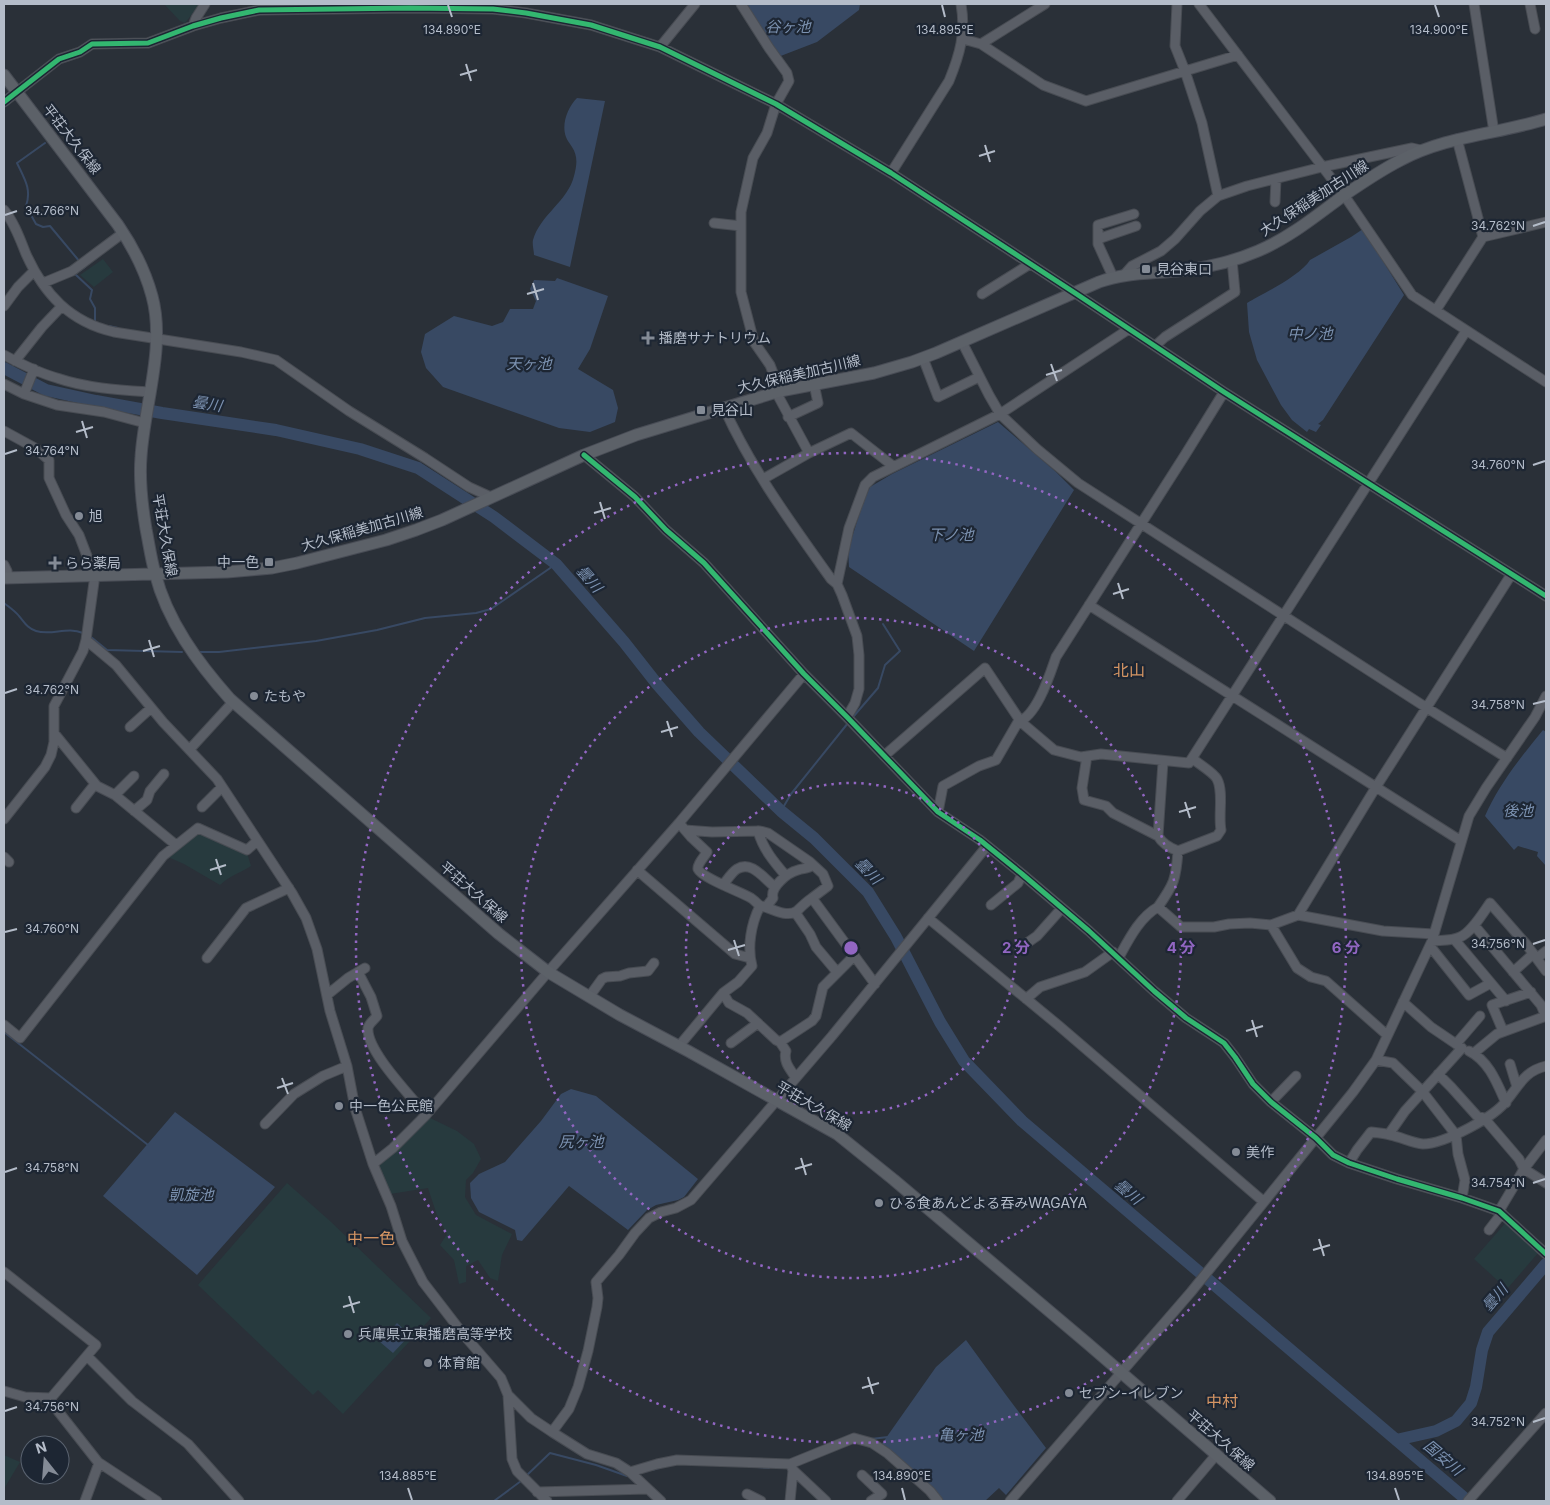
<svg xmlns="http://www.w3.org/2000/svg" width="1550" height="1505" viewBox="0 0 1550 1505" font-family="Inter,'Noto Sans JP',sans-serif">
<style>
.green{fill:#273a3e}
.water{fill:#384963}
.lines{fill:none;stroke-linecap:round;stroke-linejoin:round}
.stream{stroke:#384963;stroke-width:2}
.river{stroke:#384963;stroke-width:12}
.minor-casing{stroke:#484c53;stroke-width:11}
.major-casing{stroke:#484c55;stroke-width:13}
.minor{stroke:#5a5e66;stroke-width:9}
.major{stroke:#5c6168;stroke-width:11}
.cycleway-casing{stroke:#1d2633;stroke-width:8}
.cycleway{stroke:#33b770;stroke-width:5}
.ticks{fill:none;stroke:#b4bcc9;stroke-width:2}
.ring{fill:none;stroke:#9266c3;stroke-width:2.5;stroke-dasharray:2.5 5}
.poi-dot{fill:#848b96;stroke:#1d2633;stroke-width:2}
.labels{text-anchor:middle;stroke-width:4.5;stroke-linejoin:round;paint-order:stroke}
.street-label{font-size:14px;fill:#b4bcc9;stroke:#1d2633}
.poi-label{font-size:14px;fill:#b4bcc9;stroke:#1d2633;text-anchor:start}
.water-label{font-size:15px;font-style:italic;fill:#7c92b1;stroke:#1d2633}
.quarter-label{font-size:16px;fill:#d59563;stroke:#1d2633}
.ticks-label{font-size:12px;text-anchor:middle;fill:#b4bcc9;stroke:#1d2633;stroke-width:4.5;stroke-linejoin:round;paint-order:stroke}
.centre{fill:#9266c3;stroke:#1d2633;stroke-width:2.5}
.ring-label{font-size:15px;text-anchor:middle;font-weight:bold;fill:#9266c3;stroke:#1d2633;stroke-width:4.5;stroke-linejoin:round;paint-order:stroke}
</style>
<rect width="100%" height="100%" fill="#2a3038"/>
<path class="green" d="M164 4H200L185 23 180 21Z
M103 259 113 272 94 287 80 275Z
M195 834H204L247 853 251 866C240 873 229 876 220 885L184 864 168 857 169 853Z
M428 1117 457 1131 474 1144 481 1159 473 1173 466 1180 465 1197 476 1215 512 1234 502 1255 498 1281 490 1278 478 1260 466 1266V1282L459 1284 454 1260 440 1245 447 1234 437 1215 428 1188 390 1194 379 1166Z
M287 1183 330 1221 431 1318 343 1414 318 1390 313 1395 198 1285Z
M1508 1220 1539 1252 1507 1289 1474 1259Z
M4 1455 20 1462 4 1489Z"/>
<path class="water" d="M745 4H860L859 10 817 42 778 57Z
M577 98 605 101 570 267 534 255C534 251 532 244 533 240 540 215 568 201 574 176 577 165 578 156 572 147 570 144 567 140 566 137 561 124 568 107 577 98Z
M1363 229 1404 295 1323 420 1318 424 1321 425 1316 432 1309 429 1307 432 1292 420 1281 405 1257 360 1249 332 1247 303C1264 293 1300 276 1310 260L1351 237Z
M557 278 608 296 590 349 578 369 613 390 618 408 615 422 590 432 559 428 443 387 426 368 421 352 425 334 454 316 492 326 503 322 510 309H533L536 301 530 289 534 280 555 281Z
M998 422 1056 472 1074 490 974 651 849 567 848 550 863 503 870 487 892 474Z
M1543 730 1546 732V866L1537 856 1538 852 1518 846 1514 850 1485 816C1499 784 1521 757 1543 730Z
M571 1089 596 1096 698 1179 684 1197 678 1200 656 1205 647 1210 628 1230 569 1186 522 1241 517 1240 515 1230 479 1212 471 1198 470 1183 479 1174 505 1162 541 1121 561 1094Z
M175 1112 275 1187 197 1275 103 1196Z
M397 1323 410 1335 393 1353 380 1342Z
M966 1340 1006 1395 1046 1448 1006 1495 999 1488 985 1501H942L881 1445 936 1367Z"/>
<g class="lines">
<path class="stream" d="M45 143 17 163C24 178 32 189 26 206L36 224 43 227 50 226 80 262
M85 267 75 274 92 290 90 299 95 308V322
M109 326 118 328
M4 603C9 607 15 611 19 616 25 623 27 628 36 631 52 636 67 626 83 633
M91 637 107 650 182 652
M199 652H219L316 641 377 630 425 618 476 613 491 609 556 564
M853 717 878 688 885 665 900 651 883 624
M781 811 791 794 848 723
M4 1032 148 1145
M871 1439 888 1437
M757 1467 769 1468
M652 1470 662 1467
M526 1476 550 1453 596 1465 627 1476H628
M494 1501 521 1481"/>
<path class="river" d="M4 368 46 390 96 401 162 413 276 430 360 449 418 468 494 517 556 564 624 642 657 684 699 732 781 811 814 838 868 892 896 937 940 1022 964 1061 1022 1121 1468 1501
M1396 1440 1436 1431 1456 1421 1471 1403 1476 1387 1482 1350 1488 1332 1546 1264"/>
<g class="minor-casing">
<path id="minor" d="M741 4 769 48 787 73 789 81 776 104 767 133 753 158 741 212V292L754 342 770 365 780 391
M1177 4 1175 46 1185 71 1202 123 1218 196
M1199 4 1344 195 1412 295 1546 382
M1474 4 1494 132
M1530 4 1535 29
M193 26 196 18 205 4
M963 39 981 44 1043 85 1086 101 1238 55
M981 44 1045 4
M660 47 695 4
M4 102 59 59 80 52 92 44 148 43 193 26 221 18 259 10 410 8 493 9 526 13 591 25 660 47 776 104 891 173 1075 293 1224 392 1546 596
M1457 139 1483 237
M891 173 949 81C960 54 966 33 961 4
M1275 202 1276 179
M4 210C14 222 20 239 26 254 44 294 70 322 114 332L241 352 276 360 349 411 425 458 469 487 491 497
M714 223 741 226
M1098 239 1136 226
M1124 275 1132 266 1161 251 1175 239 1200 211 1218 196 1247 186 1322 167 1412 148 1421 150
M1113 277 1098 244V225L1134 214
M43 283 72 271 123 233
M982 294 1030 264
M4 306 18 287 34 271
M1436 310 1483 237 1546 222
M962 342 989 395 1000 414 1037 449 1078 483 1427 708 1507 758
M1155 346 1165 337 1235 292 1232 260
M4 355C21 364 39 373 57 378 86 388 119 390 149 392
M923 358 938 397 979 377
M15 361 42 327 62 306
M4 384 24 394 57 405 104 412 145 423
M776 392 809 453
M24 394 34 369
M724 408C752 470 792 524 831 579L837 584 842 595 857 636 859 655V689L855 703 847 717
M788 417 818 403 814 384
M4 431 35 448 49 460V478L66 515 79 535 87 556 91 574
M584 455 635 497 666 530 704 563 804 674 847 717 938 812 980 840 1022 874 1089 931 1154 991 1186 1018 1224 1043 1235 1057 1253 1084 1271 1102 1316 1138 1333 1155 1349 1163 1397 1179 1462 1198 1499 1211 1546 1254
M763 479 809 453 851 433 893 466
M4 565 7 571 8 577
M837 584 849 528 865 485 873 477 1000 414 1129 329
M1089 605 1461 841
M86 640 116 665 163 722 217 779 292 893 306 918 317 949 330 1011 347 1066 355 1108 373 1164 391 1206 402 1241 423 1282 463 1334 501 1378 508 1395 512 1459 517 1471 547 1501
M130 727 151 708
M54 733 97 786 115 795 176 845
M190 749 233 702
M884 756 985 668 1021 722 1054 750 1081 757 1101 754 1189 763 1466 331
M1087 756 1082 788 1084 800 1106 806 1113 813 1158 836C1162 843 1170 848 1178 851L1217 836 1221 830C1218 815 1224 792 1217 779 1214 773 1199 764 1193 759
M115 795 134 776
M202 807 222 787
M76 808 95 784
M134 811 147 800 150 791 164 774
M938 812 943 786 979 766 996 760 1018 722C1037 716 1050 674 1056 657L1185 455 1224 392
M4 819 45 767 51 755 54 742V706L83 651 86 640 95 575
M685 830 712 832 760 831 768 833 810 862 823 874 828 886 812 898 875 984
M758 831C763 849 774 862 786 876
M1158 836 1163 762
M4 857 9 862
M637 870 735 954 750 958
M723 885C727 880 732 872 737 869 752 860 764 879 775 887
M991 905 1018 883 1022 874
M762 906C772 909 787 918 797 911 802 906 806 902 812 898
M766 907 773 898C770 887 787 873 798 870 804 868 808 869 813 865
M1158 907C1174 884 1176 880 1178 851
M795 912 810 934 816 947 837 972
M1298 915 1376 787 1511 575
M928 918 1058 1025 1264 1202
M1271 925 1297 968 1311 977 1326 981 1387 1035
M1474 925 1541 1005 1546 1017
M1454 939 1506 1001
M1432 941C1441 940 1452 941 1460 937 1471 933 1483 913 1490 903L1526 944 1546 971
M1027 943 1037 936 1062 908
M1430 946 1469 995 1491 983
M1119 957C1129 939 1140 917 1158 907L1181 927H1214L1229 924 1250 923 1271 925 1298 915 1383 931 1434 934
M207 958 246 908 289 888
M1537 958 1546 951
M358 972 371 997 377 1016C375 1019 369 1023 368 1028 366 1051 412 1097 426 1115
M1513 972 1533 954
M723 993 729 1003 747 1013 776 1040 780 1042 786 1051C783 1062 790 1069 796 1078
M327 995 348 978 365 968
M589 997 602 979 606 977 620 976 629 973 648 971 654 963
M1026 999 1040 987 1085 972 1113 952
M4 1025 20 1038 163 856 198 828 247 850 257 841
M1503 1031 1492 1005 1531 992
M780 1042 812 1021 816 1016 823 987 854 956
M731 1043 758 1023
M1456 1044 1480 1016
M679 1046 723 993 738 982 752 966C747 947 751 924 760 906 757 903 754 900 751 898 741 892 702 878 698 869 697 864 705 856 707 852L691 837 679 823
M1469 1051C1489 1061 1497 1083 1506 1103
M1474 1053 1497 1034 1546 1016
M1376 1060 1393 1063 1422 1091 1456 1135 1458 1154 1465 1180 1462 1198
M1510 1064 1517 1087
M1438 1074 1451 1087 1477 1116 1484 1118 1519 1159 1524 1169 1546 1183
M1271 1102 1296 1076
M265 1124 294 1094 323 1076 347 1066
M1389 1134 1405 1111 1462 1048 1431 1027 1403 1002
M1349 1163 1357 1150 1371 1132C1377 1133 1384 1133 1390 1135 1401 1137 1412 1143 1423 1144 1444 1144 1495 1117 1507 1100 1520 1084 1525 1071 1546 1066
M373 1164 393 1148 426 1115 548 972 679 823 804 674
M1499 1211 1524 1169 1546 1140
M1489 1230 1502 1213
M4 1272 96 1345 51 1398
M87 1356 132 1401 188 1444 239 1501
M4 1391 25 1397 51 1398
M508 1395 531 1418 552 1432 587 1454 616 1463 630 1472 661 1501
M51 1398 54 1406 98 1462 157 1501
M552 1432 569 1409 578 1387 588 1351 597 1307 598 1298 596 1282 619 1255 635 1233 649 1218 661 1212 676 1208 691 1200 832 1036 987 846
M790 1464 793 1470 826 1501
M630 1472 657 1464 677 1460 790 1464 854 1438 872 1443 887 1453 930 1491 938 1501
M862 1475 882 1494 871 1501
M537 1492 648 1489
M747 1494 761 1501
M85 1501 99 1463
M790 1501 793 1470
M1010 1501 1191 1292 1353 1092 1376 1060 1432 941 1469 816 1486 788 1535 717 1546 696
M1177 1501 1216 1455
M1468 1501 1546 1413"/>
</g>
<g class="major-casing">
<path id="major" d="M4 75 118 225C133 247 145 270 152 296 166 347 144 406 141 457 139 481 142 505 146 529 149 544 151 559 155 573 167 621 198 663 230 699L499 934 548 972 620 1015 688 1051 837 1134 894 1180 1087 1343 1270 1501
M4 578 227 572 272 568 297 563 386 540 416 530 442 520 584 455 636 435 780 391 874 373 912 362 936 353 1099 282C1127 272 1155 274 1185 270 1210 267 1235 261 1258 251 1289 238 1316 216 1343 196 1362 183 1381 170 1401 160 1446 136 1498 134 1546 119"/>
</g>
<use href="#minor" class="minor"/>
<use href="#major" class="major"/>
<g class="cycleway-casing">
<path id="cycleway" d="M4 102 59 59 80 52 92 44 148 43 193 26 221 18 259 10 410 8 493 9 526 13 591 25 660 47 776 104 891 173 1075 293 1224 392 1546 596
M584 455 635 497 666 530 704 563 804 674 847 717 938 812 980 840 1022 874 1089 931 1154 991 1186 1018 1224 1043 1235 1057 1253 1084 1271 1102 1316 1138 1333 1155 1349 1163 1397 1179 1462 1198 1499 1211 1546 1254"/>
</g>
<use href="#cycleway" class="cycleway"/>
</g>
<path class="ticks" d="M448 5 452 17M942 5 945 17M1435 5 1439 17M466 64 471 81M460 75 477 70M985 145 990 162M979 156 995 151M5 215 17 211M1533 226 1545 222M533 283 538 300M527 294 544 289M1051 364 1057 381M1046 375 1062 370M82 421 87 438M76 432 93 427M5 454 17 450M1533 465 1545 461M600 502 605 519M594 513 611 508M1118 583 1123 599M1113 594 1129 589M149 640 154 657M143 651 160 646M5 693 17 689M1533 704 1545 701M667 721 672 737M661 732 678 727M1185 802 1190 818M1179 812 1196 807M216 859 221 875M210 870 226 865M5 932 17 929M734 940 739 956M1533 944 1545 940M728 950 745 945M1252 1020 1257 1037M1246 1031 1263 1026M282 1078 288 1094M277 1088 293 1083M801 1158 806 1175M795 1169 812 1164M5 1172 17 1168M1533 1183 1545 1179M1319 1239 1324 1256M1313 1250 1330 1245M349 1296 354 1313M343 1307 360 1302M868 1377 873 1394M862 1388 879 1383M5 1411 17 1407M1533 1422 1545 1418M408 1488 412 1500M902 1488 905 1500M1395 1488 1399 1500"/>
<g class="ring">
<circle cx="851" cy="948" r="165"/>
<circle cx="851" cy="948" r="330"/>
<circle cx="851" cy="948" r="495"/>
</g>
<g class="poi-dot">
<rect x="1141" y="264" width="10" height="10" rx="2.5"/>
<path d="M645.5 330.5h5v5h5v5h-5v5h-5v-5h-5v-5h5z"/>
<rect x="696" y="405" width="10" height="10" rx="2.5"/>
<circle cx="79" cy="516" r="5"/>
<rect x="264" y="557" width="10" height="10" rx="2.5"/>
<path d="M52.5 555.5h5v5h5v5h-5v5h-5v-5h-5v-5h5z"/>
<circle cx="254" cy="696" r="5"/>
<circle cx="339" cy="1106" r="5"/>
<circle cx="1236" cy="1152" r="5"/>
<circle cx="879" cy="1203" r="5"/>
<circle cx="348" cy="1334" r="5"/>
<circle cx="428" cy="1363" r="5"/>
<circle cx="1069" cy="1393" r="5"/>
</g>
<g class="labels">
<g class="street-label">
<text transform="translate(72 139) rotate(52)" y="5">平荘大久保線</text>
<text transform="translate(1314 198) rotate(-33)" y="5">大久保稲美加古川線</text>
<text transform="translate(799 374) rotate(-13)" y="5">大久保稲美加古川線</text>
<text transform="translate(362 529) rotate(-16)" y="5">大久保稲美加古川線</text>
<text transform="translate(165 535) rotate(80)" y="5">平荘大久保線</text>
<text transform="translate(474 892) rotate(41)" y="5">平荘大久保線</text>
<text transform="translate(814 1106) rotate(30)" y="5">平荘大久保線</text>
<text transform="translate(1221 1440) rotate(41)" y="5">平荘大久保線</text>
</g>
<g class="poi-label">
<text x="1156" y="274">見谷東口</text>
<text x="659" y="343">播磨サナトリウム</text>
<text x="711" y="415">見谷山</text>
<text x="89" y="521">旭</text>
<text x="259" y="567" text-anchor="end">中一色</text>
<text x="65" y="568">らら薬局</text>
<text x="264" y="701">たもや</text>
<text x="349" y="1111">中一色公民館</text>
<text x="1246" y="1157">美作</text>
<text x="889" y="1208">ひる食あんどよる吞みWAGAYA</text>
<text x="358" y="1339">兵庫県立東播磨高等学校</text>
<text x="438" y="1368">体育館</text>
<text x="1079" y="1398">セブン-イレブン</text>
</g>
<g class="water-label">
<text x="788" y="32">谷ヶ池</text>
<text x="1310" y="339">中ノ池</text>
<text x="529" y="369">天ヶ池</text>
<text transform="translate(207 404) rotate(9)" y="5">曇川</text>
<text x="951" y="540">下ノ池</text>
<text transform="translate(589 579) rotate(49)" y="5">曇川</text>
<text x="1518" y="816">後池</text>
<text transform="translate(868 871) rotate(46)" y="5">曇川</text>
<text x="581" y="1147">尻ヶ池</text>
<text transform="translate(1128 1192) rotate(40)" y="5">曇川</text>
<text x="191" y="1200">凱旋池</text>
<text transform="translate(1495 1298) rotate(-49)" y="5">曇川</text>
<text x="961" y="1440">亀ヶ池</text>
<text transform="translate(1443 1458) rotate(40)" y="5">国安川</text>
</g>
<g class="quarter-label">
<text x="1129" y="676">北山</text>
<text x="371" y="1244">中一色</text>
<text x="1222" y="1407">中村</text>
</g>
</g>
<g class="ticks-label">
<text x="452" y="34">134.890°E</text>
<text x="945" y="34">134.895°E</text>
<text x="1439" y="34">134.900°E</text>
<text x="52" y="215">34.766°N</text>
<text x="1498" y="230">34.762°N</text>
<text x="52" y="455">34.764°N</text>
<text x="1498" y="469">34.760°N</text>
<text x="52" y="694">34.762°N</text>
<text x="1498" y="709">34.758°N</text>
<text x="52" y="933">34.760°N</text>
<text x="1498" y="948">34.756°N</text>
<text x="52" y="1172">34.758°N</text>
<text x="1498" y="1187">34.754°N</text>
<text x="52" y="1411">34.756°N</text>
<text x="1498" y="1426">34.752°N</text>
<text x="408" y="1480">134.885°E</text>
<text x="902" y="1480">134.890°E</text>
<text x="1395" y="1480">134.895°E</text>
</g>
<circle cx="851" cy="948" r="8" class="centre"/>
<g class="ring-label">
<text x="1016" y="953">2 分</text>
<text x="1181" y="953">4 分</text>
<text x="1346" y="953">6 分</text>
</g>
<rect width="1550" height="1505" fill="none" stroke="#b4bcc9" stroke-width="10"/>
<g transform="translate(45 1460) rotate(343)"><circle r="24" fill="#1d2633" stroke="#59626f"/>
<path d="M0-4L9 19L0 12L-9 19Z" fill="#848b96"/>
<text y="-8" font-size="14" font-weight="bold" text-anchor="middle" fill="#b4bcc9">N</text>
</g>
</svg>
